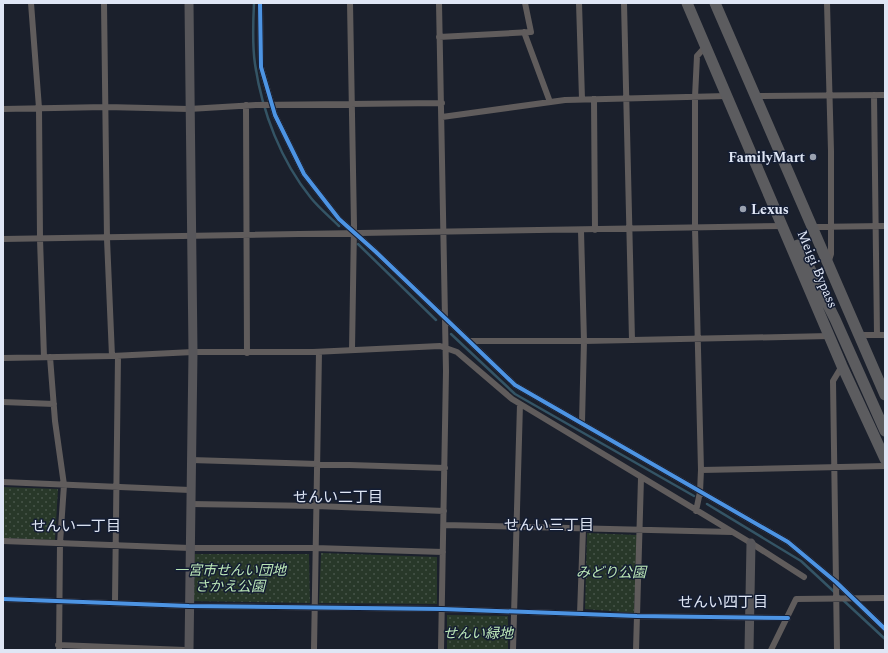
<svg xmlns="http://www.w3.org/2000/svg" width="888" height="653" viewBox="0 0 888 653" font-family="Spectral,'Noto Sans JP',serif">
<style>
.park{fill:url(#park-dots)}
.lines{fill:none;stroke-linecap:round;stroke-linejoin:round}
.stream{stroke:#345465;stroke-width:2.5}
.street{stroke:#605c5c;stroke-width:6}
.secondary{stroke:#57565a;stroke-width:9}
.highway{stroke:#5c5c5f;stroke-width:11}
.highway-bridge{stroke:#5c5c5f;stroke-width:11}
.cycleway-casing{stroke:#141d33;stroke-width:6}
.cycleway{stroke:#4d94e3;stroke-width:4}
.poi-dot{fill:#9aa1af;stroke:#141d33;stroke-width:1.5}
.labels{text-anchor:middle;stroke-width:3;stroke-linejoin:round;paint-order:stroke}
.poi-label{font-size:14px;font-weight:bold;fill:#dfe6f5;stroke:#141d33;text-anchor:end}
.street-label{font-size:14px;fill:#dfe6f5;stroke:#141d33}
.park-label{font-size:14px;font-style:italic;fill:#bbe7b7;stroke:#141d33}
.neighbourhood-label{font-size:15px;fill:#dfe6f5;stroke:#141d33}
</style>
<defs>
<pattern id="park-dots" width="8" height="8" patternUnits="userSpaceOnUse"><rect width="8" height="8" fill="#283829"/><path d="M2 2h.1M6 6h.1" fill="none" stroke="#475549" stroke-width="1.8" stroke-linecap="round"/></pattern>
</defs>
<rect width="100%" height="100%" fill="#1b202c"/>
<path class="park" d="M3 487 58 489 55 540 3 538Z
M587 533 637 535 634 613 585 609Z
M321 553 437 557V604L319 603Z
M195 554H309L310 603 189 601 194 600Z
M447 615 508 616V650H447Z"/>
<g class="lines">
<path class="stream" d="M254 3C253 23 252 44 255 64 262 112 281 161 311 198 319 208 330 217 339 226
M358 244 436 320
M451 334 515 394 694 496
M707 504 801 561 885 639"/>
<path class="street" d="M31 3 39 108 40 239 44 357
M104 3 107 239 112 356
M260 3 261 67 275 115 304 174 339 219 376 252 515 385 788 542 836 582 885 629
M350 3 354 226 352 350
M439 3 446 371 441 650
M579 3 582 99
M624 3 632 340
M827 3 831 151V254L828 263
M524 32 550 102
M439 37 531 32 525 3
M874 95 877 335
M755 96 885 95
M594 99 595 230
M246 105 247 353
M3 109 106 107 189 109 256 105 442 103
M442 117 565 100 727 96
M811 227 885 226
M581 231 584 341 582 422
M3 239 784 226
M859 335H885
M469 341H584L830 336
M50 357 55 421 64 485 60 543 59 650
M3 358 112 356 193 352H313L440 346 457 352 512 399 751 543 804 577
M3 402 54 404
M191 460 445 468
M701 470 885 466
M3 482 190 490
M190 504 316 506 444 511
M696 511 700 492 701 470 695 228V97L697 56 706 46
M444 525 732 532
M3 541 190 548H315L443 552
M3 599 189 606 442 609 637 616 788 618
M115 602 118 356
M580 614 583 529
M58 645 185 650
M314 650 319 352
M513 650 520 404
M636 650 641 478
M771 650 796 599 885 598
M837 650 833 381 842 366"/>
<path class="secondary" d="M189 3 193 352 189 650
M749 650 751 543"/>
<path class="highway" d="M687 3 842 366 885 459
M798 245 835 319 885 431"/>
<path class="highway-bridge" d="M715 3 885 395"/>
<g class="cycleway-casing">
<path id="cycleway" d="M260 3 261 67 275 115 304 174 339 219 376 252 515 385 788 542 836 582 885 629
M3 599 189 606 442 609 637 616 788 618"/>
</g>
<use href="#cycleway" class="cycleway"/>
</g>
<g class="poi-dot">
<circle cx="813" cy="157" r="4"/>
<circle cx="743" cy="209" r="4"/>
</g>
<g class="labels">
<g class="poi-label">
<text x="805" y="162">FamilyMart</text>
<text x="751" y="214" text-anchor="start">Lexus</text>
</g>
<g class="street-label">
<text transform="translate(818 269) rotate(67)" y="5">Meigi Bypass</text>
</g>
<g class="park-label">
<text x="230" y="575">一宮市せんい団地<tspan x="230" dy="16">さかえ公園</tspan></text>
<text x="611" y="577">みどり公園</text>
<text x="478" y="638">せんい緑地</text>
</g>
<g class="neighbourhood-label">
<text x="338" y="502">せんい二丁目</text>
<text x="549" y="530">せんい三丁目</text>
<text x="76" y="531">せんい一丁目</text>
<text x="723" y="607">せんい四丁目</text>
</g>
</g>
<rect width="888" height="653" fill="none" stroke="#dfe6f5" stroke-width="8"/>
</svg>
